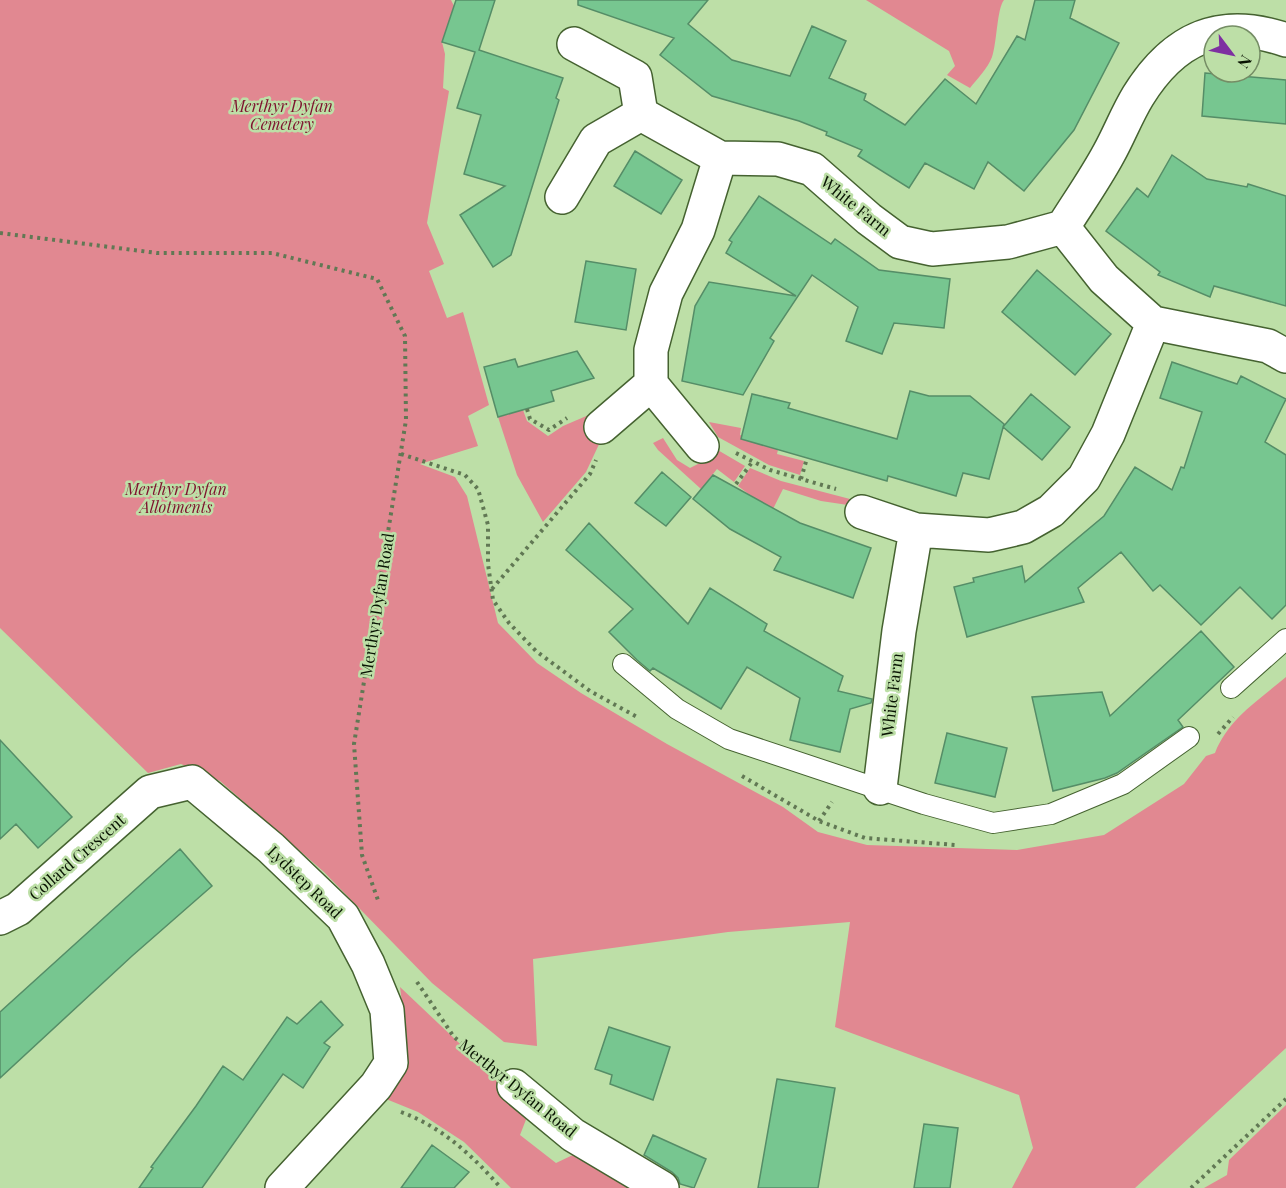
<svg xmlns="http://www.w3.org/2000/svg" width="1286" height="1188" viewBox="0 0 1286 1188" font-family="'Playfair Display',serif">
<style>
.green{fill:#e18891}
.building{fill:#77c690;stroke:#558d67;stroke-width:1.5}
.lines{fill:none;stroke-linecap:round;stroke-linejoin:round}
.lane-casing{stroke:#456230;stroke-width:22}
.street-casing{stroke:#456230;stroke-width:36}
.path{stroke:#617854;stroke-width:4;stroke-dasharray:3 4.5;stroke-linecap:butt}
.lane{stroke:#fff;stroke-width:20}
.street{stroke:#fff;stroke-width:33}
.labels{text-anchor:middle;stroke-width:5;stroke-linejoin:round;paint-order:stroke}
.park-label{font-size:16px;font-style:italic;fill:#7e122e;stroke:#bddfa7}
.street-label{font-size:16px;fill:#081302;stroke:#bddfa7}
</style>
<rect width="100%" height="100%" fill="#bddfa7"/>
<path class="green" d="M0 0H451L454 6 442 42 445 54 443 88 449 91 427 223 444 264 429 271 447 318 463 312 489 405 468 416 478 446 420 464 455 477 467 496 498 623 537 663 581 693 667 744 783 807 818 832 867 845 1017 850 1104 835 1184 784 1206 756 1215 753C1228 719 1259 700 1286 677V1048L1135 1188H1012L1033 1148 1019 1095 835 1027 850 922 728 932 533 959 537 1046 504 1042 432 983 324 872 220 781 181 764 148 773 0 628Z
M866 0H1004C997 8 997 43 992 57 988 68 977 79 970 88L947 75 955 66 949 51Z
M523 410 527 421 548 436 563 426 591 414 590 428 601 440 586 472 543 522 517 475 498 417Z
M709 422 741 428 740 435 779 445 777 454 804 461 800 475 769 465 718 437Z
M663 438 677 460 690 468 706 460 716 449 745 466 734 482 717 469 701 489 658 450 653 443Z
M750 468 781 481 850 499 848 505 821 501 783 489 773 509 755 499 738 486Z
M400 987 515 1096 527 1117 520 1135 556 1163 577 1153 637 1188H511L464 1142 418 1112 386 1099 402 1075 407 1040Z
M1286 1105V1188H1204L1227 1175 1229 1160Z"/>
<path class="building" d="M456 0H495L479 50 563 78 556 98 559 100 511 255 493 267 460 215 505 186 464 174 481 115 457 108 475 52 442 42Z
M578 0H708L688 24 732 60 790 76 812 26 846 41 829 78 866 94 864 100 905 125 945 79 976 104 1017 36 1025 40 1035 0H1075L1070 18 1119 43 1074 130 1024 191 988 162 974 189 925 163 909 188 858 156 862 150 826 135 827 132 799 121 712 96 660 55 674 38 578 5Z
M1205 73 1286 80V124L1202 116Z
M635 151 682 180 661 214 614 186Z
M1172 155 1207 179 1247 187 1248 184 1286 196V306L1214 286 1210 297 1158 275 1160 272 1106 231 1137 188 1148 197Z
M759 196 831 244 835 239 879 270 950 279 944 328 894 323 882 354 846 341 858 307 812 275 770 338 774 341 743 395 682 381 695 306 709 282 796 296 726 253 732 242 729 240Z
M586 261 636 269 626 330 575 322Z
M1037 270 1111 334 1075 375 1002 312Z
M577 351 594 378 551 391 554 401 498 417 484 367 515 359 518 367Z
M1172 362 1237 384 1241 376 1286 399 1265 442 1286 455V605L1272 619 1240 587 1201 625 1160 585 1153 591 1121 552 1078 588 1084 602 967 637 954 587 974 582 973 578 1022 566 1025 582 1104 516 1135 467 1172 490 1181 467 1184 468 1202 412 1160 398Z
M910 391 929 396H970L1004 424 989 479 963 473 956 496 888 476 887 481 741 439 752 394 790 403 788 408 897 439Z
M1031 394 1070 427 1042 460 1003 427Z
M662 472 691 497 666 526 635 503Z
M713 475 800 523 871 548 853 598 774 570 781 557 730 529 693 499Z
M589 523 688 624 710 588 767 624 764 631 843 676 838 691 872 699 871 703 850 709 840 752 790 740 800 698 747 667 721 709 653 668 650 671 637 660 609 632 633 609 566 550Z
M1201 631 1234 667 1178 720 1183 727 1117 773 1105 778 1053 791 1032 697 1102 692 1110 716Z
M947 733 1007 748 995 797 935 783Z
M0 740 72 817 38 848 16 824 0 839Z
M180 849 212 886 132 956 0 1078V1012Z
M321 1001 343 1025 324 1043 330 1047 303 1088 283 1074 202 1188H139L153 1168 151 1167 196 1106 223 1066 243 1080 287 1017 297 1024Z
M609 1027 670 1047 653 1100 610 1084 612 1075 595 1069Z
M777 1079 835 1088 818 1188H758Z
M924 1124 958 1128 950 1188H914Z
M653 1135 706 1159 694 1188 680 1184 678 1178 672 1172 644 1155Z
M432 1145 469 1172 454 1188H401Z"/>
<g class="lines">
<g class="lane-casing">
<path id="lane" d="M623 664 677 709 729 739 924 804 993 823 1051 814 1123 784 1189 737
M1231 688 1286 639"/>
</g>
<g class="street-casing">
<path id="street" d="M1286 40C1220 17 1174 38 1138 96 1127 114 1119 135 1109 153 1095 179 1078 203 1063 227L1104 279 1153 323 1268 346 1286 356
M574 44 635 77 641 114 720 158 778 159 812 169 869 219 900 242 932 249 1008 242 1063 227
M562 197 596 140 641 114
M601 427 651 384
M702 446 651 384V350L666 293 698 230 720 158
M862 512 916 530 989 535 1023 527 1051 511 1084 478 1108 434 1153 323
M880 788 899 631 916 530
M0 918 18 909 150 792 192 782 271 848 343 917 368 964 387 1010 391 1063 376 1086 282 1188
M514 1086 573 1135 662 1188"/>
</g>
<path class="path" d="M0 233 157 253H272L377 279 405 336 406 420 354 744 362 855 379 903
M527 409 530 419 549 430 567 418
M736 453 770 470 836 489
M401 454 465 475 478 489 488 525V564L493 600 509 623 536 651 590 691 639 718
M801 479 807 458
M736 484 753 461
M492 589 590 474 596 460
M1218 734 1233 717
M742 776 819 821 865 838 956 845
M819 821 832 802
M417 982 454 1037 488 1064
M401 1112C442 1127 472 1155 501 1188
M1191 1188 1286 1099"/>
<use href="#lane" class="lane"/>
<use href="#street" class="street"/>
</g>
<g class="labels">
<g class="park-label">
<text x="282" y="112">Merthyr Dyfan<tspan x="282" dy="18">Cemetery</tspan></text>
<text x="176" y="495">Merthyr Dyfan<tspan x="176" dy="18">Allotments</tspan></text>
</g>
<g class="street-label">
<text transform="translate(856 206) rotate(39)" y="6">White Farm</text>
<text transform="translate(377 605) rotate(-81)" y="6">Merthyr Dyfan Road</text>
<text transform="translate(892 695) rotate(-83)" y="6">White Farm</text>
<text transform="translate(77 857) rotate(-41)" y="6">Collard Crescent</text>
<text transform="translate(305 882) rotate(44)" y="6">Lydstep Road</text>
<text transform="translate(518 1088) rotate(39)" y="6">Merthyr Dyfan Road</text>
</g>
</g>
<g transform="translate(1232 54) rotate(122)"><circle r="28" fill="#bddfa7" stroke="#758d65" stroke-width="1.5"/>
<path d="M0-4.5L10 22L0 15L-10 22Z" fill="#7e30a1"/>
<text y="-9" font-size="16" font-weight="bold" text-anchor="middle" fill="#081302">N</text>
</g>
</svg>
